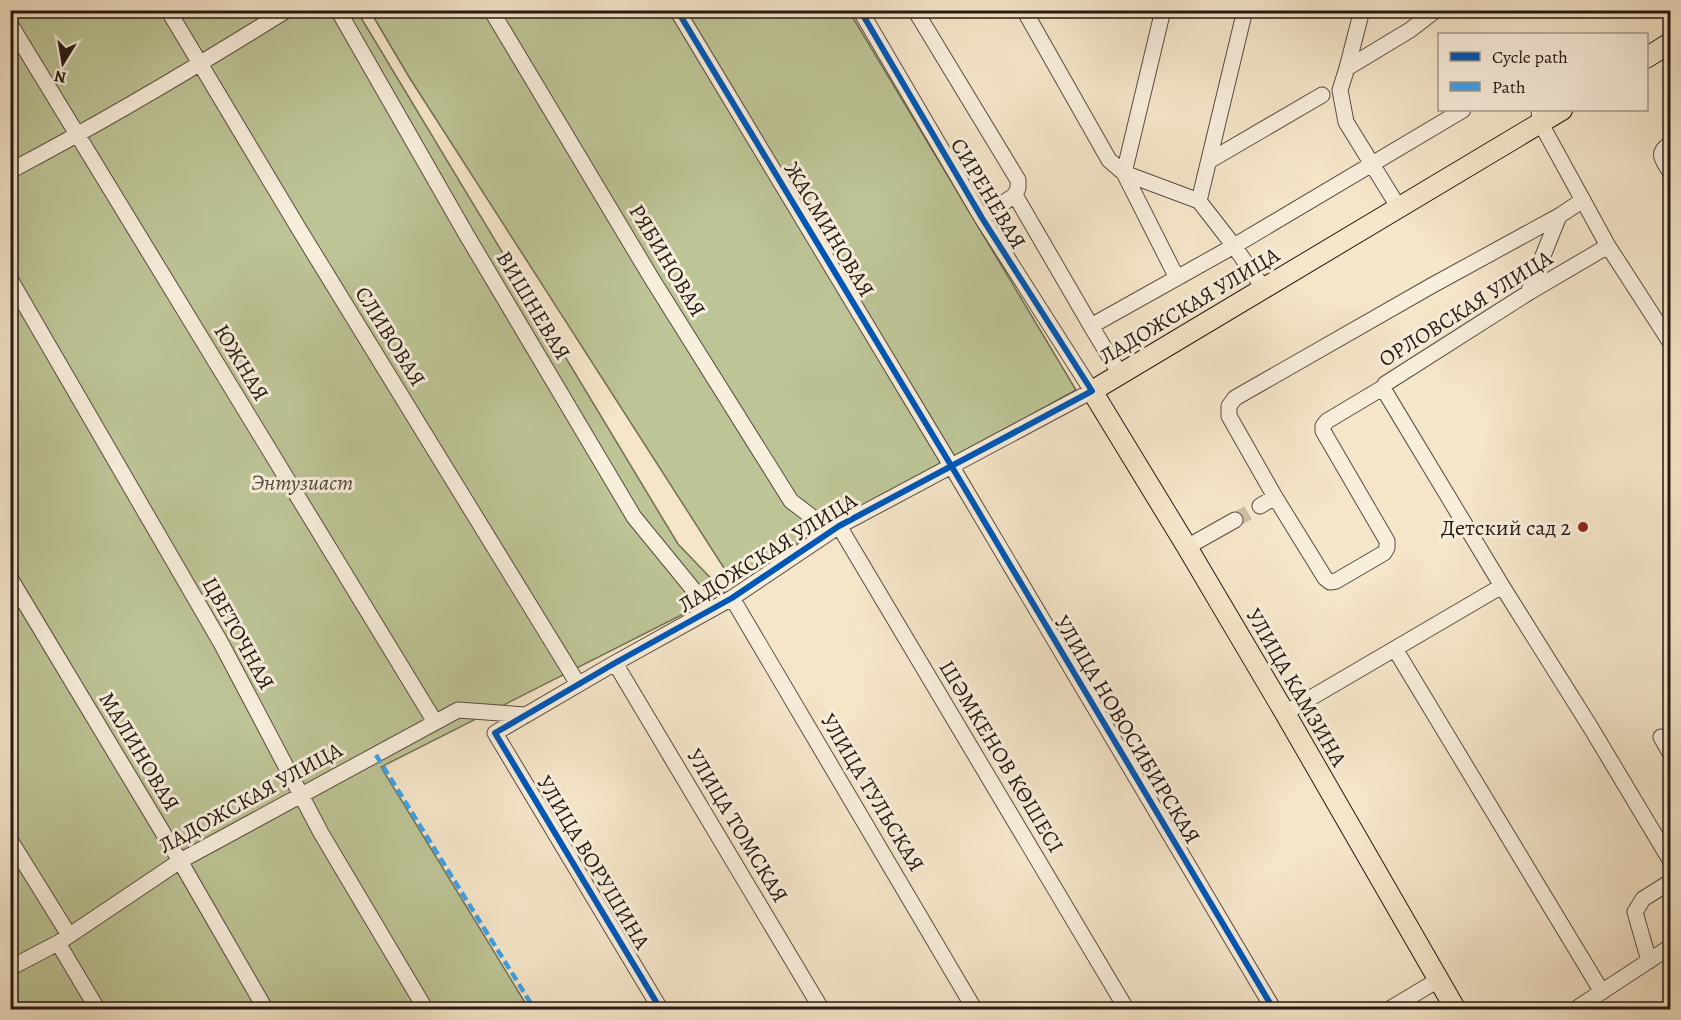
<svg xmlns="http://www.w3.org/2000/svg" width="1681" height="1020" viewBox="0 0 1681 1020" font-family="Alegreya,serif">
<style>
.green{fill:#bdc496;stroke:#716e54;stroke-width:1.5}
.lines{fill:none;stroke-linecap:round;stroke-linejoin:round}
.minor-tunnel{stroke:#cbbca5;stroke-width:15;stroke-dasharray:15 8;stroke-linecap:butt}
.minor-casing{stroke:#594c40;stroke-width:17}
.major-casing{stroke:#251913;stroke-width:22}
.minor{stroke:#f8eedc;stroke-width:15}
.major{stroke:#f5e5c9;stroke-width:20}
.quiet{stroke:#3ea2ea;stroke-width:4.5;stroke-dasharray:9 4.5;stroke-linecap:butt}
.cycleway-casing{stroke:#f8eedc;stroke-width:10}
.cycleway{stroke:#0057b8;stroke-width:6}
.poi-dot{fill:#8f2418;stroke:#f8eedc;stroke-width:2}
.labels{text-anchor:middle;stroke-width:6;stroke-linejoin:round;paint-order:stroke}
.street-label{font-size:22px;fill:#251913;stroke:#f8eedc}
.park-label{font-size:22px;font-style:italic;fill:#534c3a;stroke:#f8eedc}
.poi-label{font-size:22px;fill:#251913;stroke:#f8eedc;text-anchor:end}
</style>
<rect width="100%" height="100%" fill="#f5e5c9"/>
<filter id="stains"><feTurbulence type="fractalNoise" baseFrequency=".00333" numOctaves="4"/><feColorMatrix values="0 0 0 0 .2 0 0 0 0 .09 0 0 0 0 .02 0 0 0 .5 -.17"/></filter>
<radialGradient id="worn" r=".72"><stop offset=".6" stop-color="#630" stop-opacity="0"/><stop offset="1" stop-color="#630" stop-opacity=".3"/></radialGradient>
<path class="green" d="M10 11H357L678 544 725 593 381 767 529 1009H11Z
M370 11H849L1076 390 731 579 409 77Z"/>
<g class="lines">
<path class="minor-tunnel" d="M1235 520 1260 506"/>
<g class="minor-casing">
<path id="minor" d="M168 10 299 229 578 684
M338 10 466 234 634 517 710 610
M491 10 652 279 791 501 820 523
M677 10 952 467 1274 1010
M915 10 1018 180V188L1015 195 982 218
M1024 10 1109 160 1124 173 1199 201 1234 246 1264 289
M1163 10 1124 173 1177 278
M10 24 435 722
M1347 68 1362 10
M1539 110 1540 122 1608 246
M1670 144C1655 153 1663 160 1670 172
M1209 161 1322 95
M10 171C105 121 196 67 287 10
M1015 195 1091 326 1234 246 1463 110
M1583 200 1559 216 1431 286 1235 398 1229 406V416L1275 497 1325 578 1330 582 1336 581 1384 553 1387 548V541L1323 431V426L1327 421 1384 387 1385 384 1528 293 1608 246 1670 342
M1199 201 1245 10
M1399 208 1346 122 1340 90 1347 68 1410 30 1436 10
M10 279 221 643 321 833 426 1010
M1528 293 1559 216
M1091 326 1120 374
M1384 387V390L1502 586 1591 728 1670 860
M1260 506 1275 497
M839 526 1127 1010
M1187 547 1235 520
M10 578 180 861 266 1010
M732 598 975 1010
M1395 649 1602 992
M615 663 822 1010
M1285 713 1502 586
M1661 737 1670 753
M10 840 69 935
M58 943 98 1010
M1649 961 1635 912 1643 899 1670 882
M10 968 58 943 180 861 458 710 526 715
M661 1010 495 733 615 663 732 598 839 526 1092 391 982 218 860 10
M1388 1010 1438 980
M1574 1010 1670 947"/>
</g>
<g class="major-casing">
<path id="major" d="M1646 58 1670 43
M1456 1010 1285 713 1187 547 1092 391 1562 110"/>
</g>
<use href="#minor" class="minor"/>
<use href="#major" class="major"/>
<path class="quiet" d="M376 755 535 1010"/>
<g class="cycleway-casing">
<path id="cycleway" d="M677 10 952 467 1274 1010
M661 1010 495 733 615 663 732 598 839 526 1092 391 982 218 860 10"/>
</g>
<use href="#cycleway" class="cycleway"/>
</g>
<circle class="poi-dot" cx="1583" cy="527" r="6"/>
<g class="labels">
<g class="street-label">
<text transform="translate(989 193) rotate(59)" y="8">СИРЕНЕВАЯ</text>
<text transform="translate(830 229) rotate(59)" y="8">ЖАСМИНОВАЯ</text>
<text transform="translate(668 260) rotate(59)" y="8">РЯБИНОВАЯ</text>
<text transform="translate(534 305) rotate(59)" y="8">ВИШНЕВАЯ</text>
<text transform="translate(1189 305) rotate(-31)" y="8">ЛАДОЖСКАЯ УЛИЦА</text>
<text transform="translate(1465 308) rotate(-32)" y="8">ОРЛОВСКАЯ УЛИЦА</text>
<text transform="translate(391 336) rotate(58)" y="8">СЛИВОВАЯ</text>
<text transform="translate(242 362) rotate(59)" y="8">ЮЖНАЯ</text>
<text transform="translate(767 552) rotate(-32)" y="8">ЛАДОЖСКАЯ УЛИЦА</text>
<text transform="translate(239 633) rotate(61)" y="8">ЦВЕТОЧНАЯ</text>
<text transform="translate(1297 687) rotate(60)" y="8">УЛИЦА КАМЗИНА</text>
<text transform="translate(1128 729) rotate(59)" y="8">УЛИЦА НОВОСИБИРСКАЯ</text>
<text transform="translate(140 751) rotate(59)" y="8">МАЛИНОВАЯ</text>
<text transform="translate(1002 756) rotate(59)" y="8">ШӘМКЕНОВ КӨШЕСІ</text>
<text transform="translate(873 792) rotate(59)" y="8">УЛИЦА ТУЛЬСКАЯ</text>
<text transform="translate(250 797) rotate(-29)" y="8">ЛАДОЖСКАЯ УЛИЦА</text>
<text transform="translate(738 825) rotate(59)" y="8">УЛИЦА ТОМСКАЯ</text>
<text transform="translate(594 862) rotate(59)" y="8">УЛИЦА ВОРУШИНА</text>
</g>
<g class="park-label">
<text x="302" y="490">Энтузиаст</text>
</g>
<g class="poi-label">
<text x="1571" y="535">Детский сад 2</text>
</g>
</g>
<rect width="1681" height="1020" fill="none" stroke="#f5e5c9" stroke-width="36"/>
<rect x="12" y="12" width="1657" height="996" fill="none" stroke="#251913" stroke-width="3"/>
<rect x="18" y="18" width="1645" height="984" fill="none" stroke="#251913" stroke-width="1.5"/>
<rect x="1438" y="33" width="210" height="78" fill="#f8eedc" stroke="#a4998c" stroke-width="1.5"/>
<rect x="1450" y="52" width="30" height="9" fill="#0057b8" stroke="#a4998c" stroke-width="1.5"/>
<text x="1492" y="63" font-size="18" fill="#251913">Cycle path</text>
<rect x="1450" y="82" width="30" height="9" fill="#3ea2ea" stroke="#a4998c" stroke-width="1.5"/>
<text x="1492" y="93" font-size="18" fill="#251913">Path</text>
<g transform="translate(63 63) rotate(191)" stroke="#f8eedc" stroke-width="4.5" paint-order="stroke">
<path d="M0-4.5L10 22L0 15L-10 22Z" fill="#251913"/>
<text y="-9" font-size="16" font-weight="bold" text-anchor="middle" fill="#251913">N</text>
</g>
<rect width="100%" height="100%" filter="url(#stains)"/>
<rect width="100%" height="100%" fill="url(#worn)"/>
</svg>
